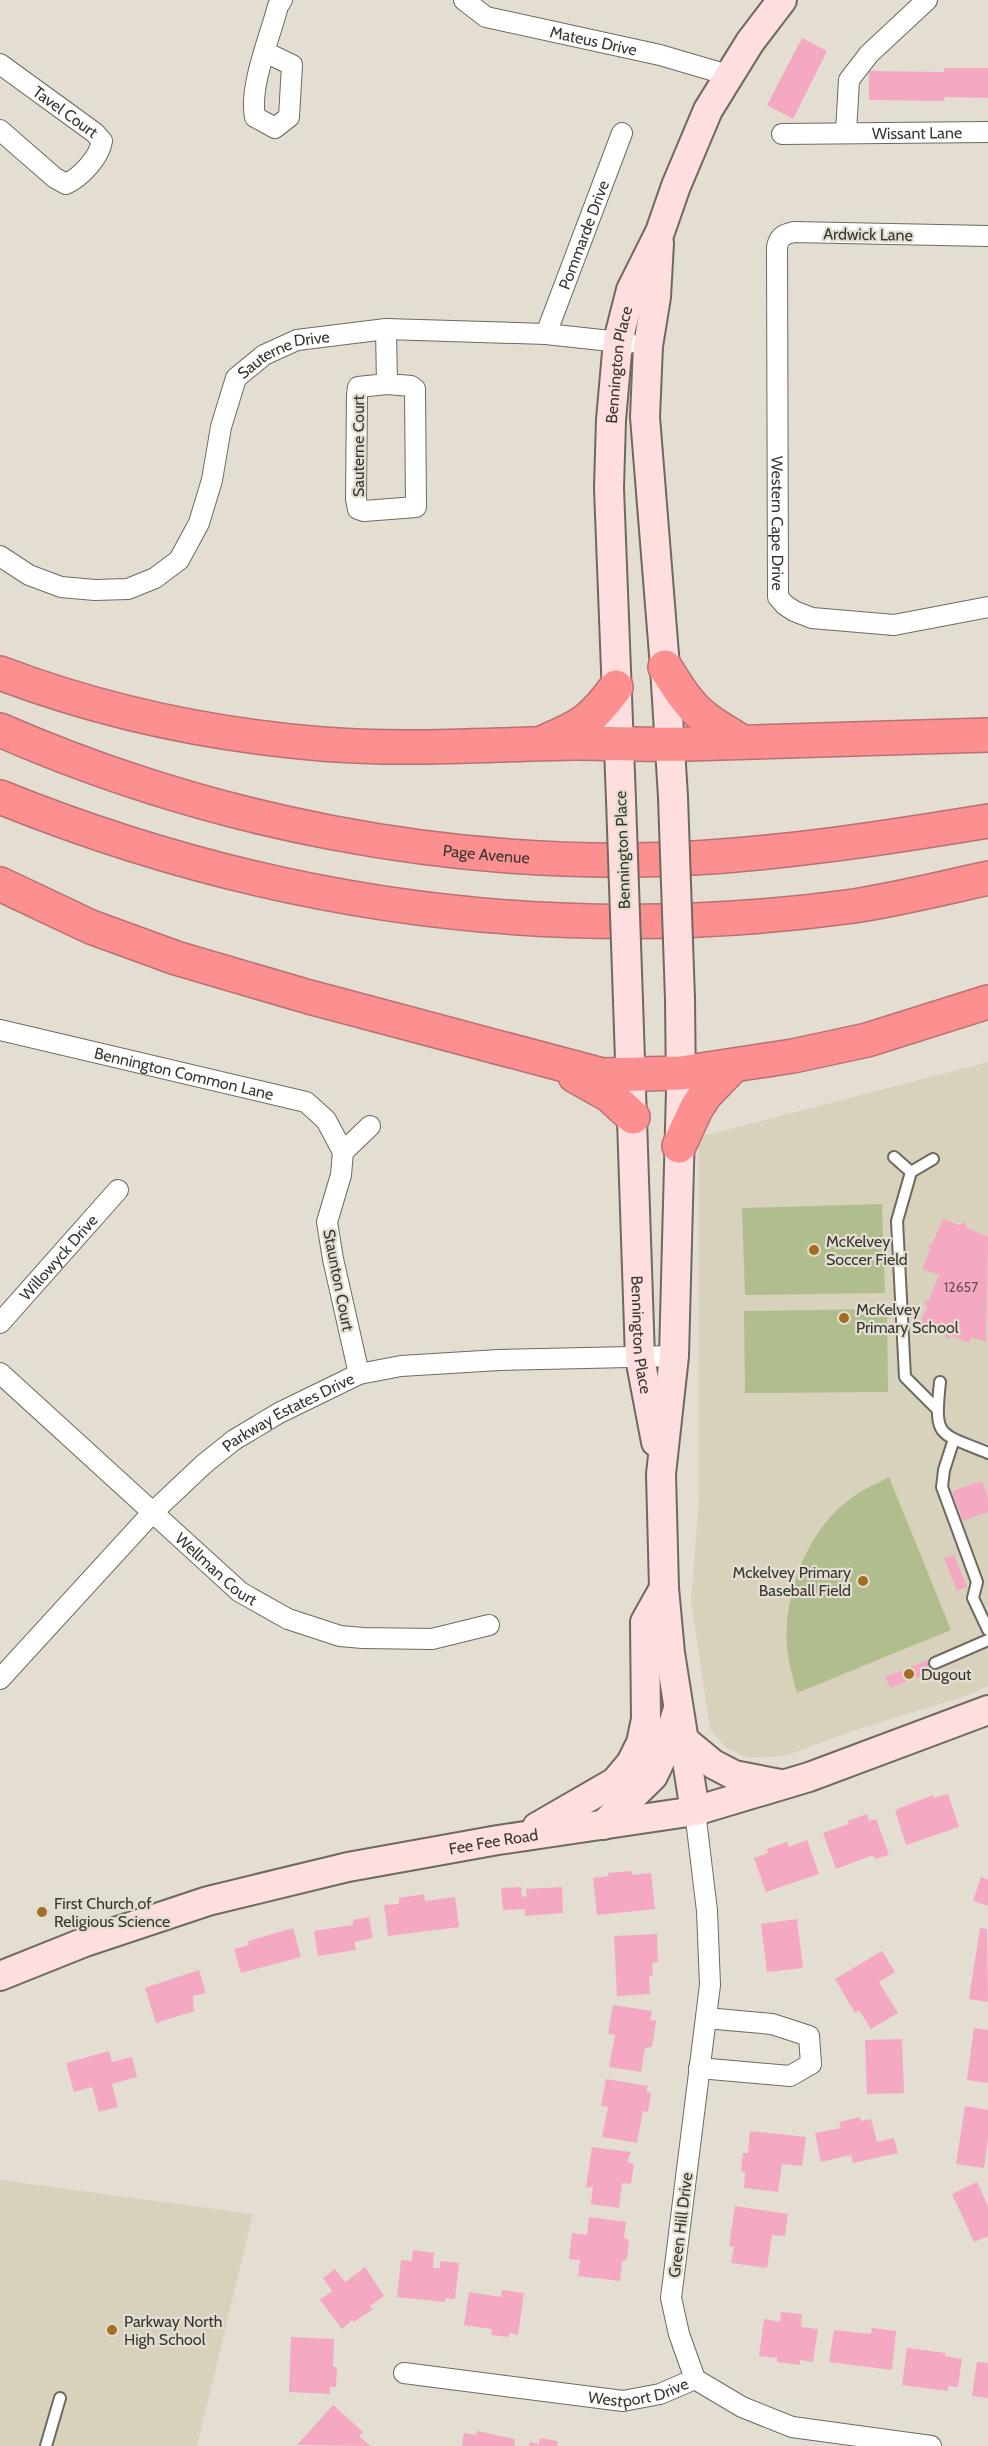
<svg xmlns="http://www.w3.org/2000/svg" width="988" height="2446" viewBox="0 0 988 2446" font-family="Cabin,sans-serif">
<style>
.built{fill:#d8d2bd}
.green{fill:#b0be8d}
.building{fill:#f5a8c1}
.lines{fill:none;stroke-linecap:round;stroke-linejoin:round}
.lane-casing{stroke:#6e6a5f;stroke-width:14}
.street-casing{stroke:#6e6a5f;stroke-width:22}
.secondary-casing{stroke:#6e6a5f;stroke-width:32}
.highway-casing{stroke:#b87170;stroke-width:36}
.lane{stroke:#fff;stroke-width:10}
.street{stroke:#fff;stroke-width:20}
.secondary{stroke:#fedede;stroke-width:28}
.highway{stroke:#fc9091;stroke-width:33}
.secondary-bridge-casing{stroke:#6e6a5f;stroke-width:32;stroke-linecap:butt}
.secondary-bridge{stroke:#fedede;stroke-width:28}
.poi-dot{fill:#a16e24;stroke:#e3ded1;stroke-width:2}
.labels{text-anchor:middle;stroke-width:4.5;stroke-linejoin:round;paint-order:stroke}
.number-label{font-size:14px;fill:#685356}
.street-label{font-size:16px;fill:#393732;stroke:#e3ded1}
.poi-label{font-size:16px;fill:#393732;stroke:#e3ded1;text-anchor:start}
</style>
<rect width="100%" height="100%" fill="#e3ded1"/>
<path class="built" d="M988 1062V1686L972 1694 858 1729 785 1756 748 1758 726 1748 710 1729 691 1601 699 1499V1137Z
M0 2180 253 2214 197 2446H0Z"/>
<path class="green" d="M882 1204 885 1293 745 1295 742 1208Z
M887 1309 888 1392 745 1393 744 1311Z
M889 1477 951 1630 797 1693C793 1678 789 1664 787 1648 783 1598 805 1535 845 1503 857 1492 874 1485 889 1477Z"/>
<path class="building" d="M802 38 827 51 793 119 767 105Z
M944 68H988V98L945 97 944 101 869 100V71L944 72Z
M943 1219 959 1225 965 1222 967 1228 988 1237 986 1342 971 1337 969 1343 952 1336 947 1339 945 1333 937 1335 934 1329 919 1324 927 1307 924 1301 929 1300 939 1275 922 1269 930 1250 928 1246 932 1244Z
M982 1481 988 1498V1512L963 1521 952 1491Z
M954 1555 967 1587 957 1591 944 1558Z
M929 1660 933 1671 890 1688 885 1677Z
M948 1794 959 1827 906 1845 895 1810 933 1795 934 1798Z
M867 1814 869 1821 876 1819 889 1855 875 1859 873 1855 836 1869 823 1833 849 1824 847 1821Z
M807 1840 819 1874 766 1892 754 1858 768 1853 767 1849 787 1842 789 1847Z
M632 1871V1875L651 1873 655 1909 597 1915 593 1878 608 1876V1873Z
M981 1877 988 1880V1906L973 1901Z
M521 1887 522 1897 527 1896 526 1889 562 1887 563 1913 525 1916V1909L503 1910 501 1888Z
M424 1894 425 1901 455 1897 459 1927 388 1936 384 1905 399 1904V1898Z
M369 1917 373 1938 354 1942 356 1950 318 1956 314 1931 353 1925V1920Z
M797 1919 803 1968 767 1972 761 1924Z
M293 1928 301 1957 241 1973 234 1949 249 1945 248 1941Z
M980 1928 987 1929 988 2002 969 1999Z
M657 1934 658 1962 652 1963 653 1976H649L650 1994 617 1996 614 1936Z
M882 1951 895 1972 879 1982 898 2013 871 2029 859 2010 855 2013 835 1979Z
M199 1970 206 1993 193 1996 194 2011 156 2023 145 1988Z
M613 2005 652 2011 650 2020 656 2021 652 2047 645 2048 641 2072 609 2067 615 2035 608 2034Z
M974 2028 988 2030V2083L967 2080Z
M902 2039 904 2093 867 2094 865 2040Z
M109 2051 112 2062 132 2057 137 2077 112 2084 118 2107 99 2112 92 2087 74 2092 66 2063Z
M606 2079 648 2086 646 2092 651 2093 648 2112 643 2111 637 2143 602 2137 608 2107 601 2106Z
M965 2106 988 2110V2139L984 2168 956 2164Z
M860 2117 861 2121 871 2119 877 2142 894 2138 898 2153 853 2163 851 2155 821 2162 815 2133 841 2128 839 2122Z
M750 2131 806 2137 802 2166 782 2164 778 2192 744 2188 745 2172 741 2171 743 2153H748Z
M592 2147 631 2152 627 2162 634 2164 631 2184 622 2183 619 2208 591 2204 593 2186 586 2188Z
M977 2182 988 2206V2236L974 2242 952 2194Z
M735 2206 788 2214 785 2236 772 2235 767 2268 731 2263 734 2247 729 2246Z
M589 2217 626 2222 624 2238 629 2240 627 2258 622 2262 620 2281 578 2276 580 2260 569 2259 572 2233 587 2235Z
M413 2250 434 2253 433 2268H440V2261L459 2263 455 2299 445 2298V2302L397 2297 401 2260 412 2261Z
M365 2267 384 2296 370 2306 373 2309 354 2322 352 2320 342 2329 320 2300 332 2291 323 2278 335 2269 345 2282Z
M502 2290 524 2293 518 2335 509 2333V2337L491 2335 492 2329 464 2325 469 2292 501 2297Z
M781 2312 802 2314 801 2327 818 2329 813 2362 800 2360V2365L777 2362V2358L759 2356 764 2319 780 2322Z
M872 2328 896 2331 892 2370 829 2362 834 2330 871 2334Z
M291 2337 334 2339 333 2367H337L336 2387H330V2394L289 2392Z
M907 2348 946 2353 945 2356 962 2359 958 2387 948 2386V2391L902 2385Z
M977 2362 988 2363V2398L972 2396Z
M333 2405 363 2432 359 2436 370 2446 297 2445Z
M477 2431 515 2439 514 2446H462L464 2433 476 2435Z
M540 2438 558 2441 557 2446H529L530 2442 539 2444Z"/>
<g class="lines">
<g class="lane-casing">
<path id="lane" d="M894 1157 911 1172
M933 1159 911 1172 897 1221 905 1377 937 1409
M940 1382C934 1439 938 1432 988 1453
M954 1439 944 1470 942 1487 977 1582 973 1598 988 1630
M935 1663 988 1640
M46 2446 60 2398"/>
</g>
<g class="street-casing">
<g id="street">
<path id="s1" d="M464 0 486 17 660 55 728 75"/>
<path d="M265 52 292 65 289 117 275 128 255 117C249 86 270 37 278 6L282 0"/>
<path id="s2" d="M0 64 95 133 102 141C99 158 81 177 66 184L55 178 0 130"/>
<path d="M846 132 849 80 869 54 927 0"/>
<path id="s3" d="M782 134 988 132"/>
<path id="s4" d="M988 236 794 232C785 234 779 236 777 247L778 597 785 605 794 611 812 618 894 625 988 607"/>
<path d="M386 329 387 384 358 387 357 395 356 499 358 509 364 511 416 507 415 389 411 386 387 384"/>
<path id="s5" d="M546 334 622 133"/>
<path id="s6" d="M0 556 29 575 61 587 95 590 128 589 155 578 179 560 199 523 212 480 221 427 236 378 264 355 297 340 386 329 546 334 629 343"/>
<path id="s7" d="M0 1030 306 1102 326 1120 343 1152"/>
<path id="s8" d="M0 1323 118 1190"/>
<path id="s9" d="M0 1373 240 1592 288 1619 340 1636 363 1638 432 1639 489 1625"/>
<path d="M359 1374 333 1259 327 1222 341 1175 343 1152 370 1126"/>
<path id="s10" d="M0 1679 152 1513 204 1464 234 1440 279 1413 359 1374 401 1366 499 1360 674 1356"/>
<path d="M695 1811 707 1911 710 1985 671 2298 679 2334 695 2379"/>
<path d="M699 2068 790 2076 811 2064 809 2036 772 2024 706 2018"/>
<path id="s11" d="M404 2373 623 2401 660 2394 695 2379 742 2407 792 2427 931 2446"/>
</g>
</g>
<g class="secondary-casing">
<g id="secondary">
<path d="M659 243 656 297 648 346 645 417 665 667 673 797"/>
<path id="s12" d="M621 800 609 488 611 420 618 341 631 290 660 232 676 186 708 110 750 42 782 0"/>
<path d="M680 999 681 1090 674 1356 661 1474 664 1588 670 1653 695 1811"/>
<path id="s13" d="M628 1001 640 1358 656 1442"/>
<path d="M684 1740 713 1764 734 1775 780 1784"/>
<path d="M603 1825 653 1776 664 1753 677 1712"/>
<path d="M537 1827 615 1782 631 1763 641 1743 646 1719 645 1622 664 1588"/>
<path id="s14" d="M0 1976 85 1942 208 1901 348 1867 498 1840 695 1811 809 1777 988 1710"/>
</g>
</g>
<g class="highway-casing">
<g id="highway">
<path d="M665 667C673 679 680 692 689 702 703 720 724 730 742 742"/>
<path d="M0 673C103 712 212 735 322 744 407 751 492 744 577 743 614 743 651 745 688 744 788 741 888 738 988 735"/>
<path id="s15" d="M0 730C211 822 446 868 676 859 781 854 885 838 988 821"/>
<path d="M548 740C583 726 594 717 616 687"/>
<path d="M0 797C275 908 560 946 854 906 899 899 944 888 988 878"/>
<path d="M0 884 91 927 176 958 309 997 602 1075 681 1073 793 1056 867 1040 988 1002"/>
<path d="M575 1076 609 1095 633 1117"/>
<path d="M679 1146 696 1109 705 1095 733 1066"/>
</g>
</g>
<use href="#lane" class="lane"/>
<use href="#street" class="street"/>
<use href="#secondary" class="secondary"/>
<use href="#highway" class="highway"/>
<g class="secondary-bridge-casing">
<path id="secondary-bridge" d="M673 797 680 999
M621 800 628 1001"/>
</g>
<use href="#secondary-bridge" class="secondary-bridge"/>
</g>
<g class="poi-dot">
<circle cx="814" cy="1250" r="6"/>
<circle cx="844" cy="1318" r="6"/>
<circle cx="863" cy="1581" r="6"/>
<circle cx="909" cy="1674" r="6"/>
<circle cx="42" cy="1912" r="6"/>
<circle cx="112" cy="2330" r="6"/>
</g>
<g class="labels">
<g class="number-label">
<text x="961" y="1292">12657</text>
</g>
<g class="street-label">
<text dy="6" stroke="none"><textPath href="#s1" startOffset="138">Mateus Drive</textPath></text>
<text dy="6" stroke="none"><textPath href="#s2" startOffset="81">Tavel Court</textPath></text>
<text dy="6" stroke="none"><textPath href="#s3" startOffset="135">Wissant Lane</textPath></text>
<text dy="6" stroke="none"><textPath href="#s5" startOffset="106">Pommarde Drive</textPath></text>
<text transform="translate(868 234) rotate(1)" y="6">Ardwick Lane</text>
<text dy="6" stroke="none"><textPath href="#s6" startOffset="442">Sauterne Drive</textPath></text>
<text dy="6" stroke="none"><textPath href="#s12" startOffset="436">Bennington Place</textPath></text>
<text transform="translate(358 446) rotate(-90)" y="6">Sauterne Court</text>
<text dy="6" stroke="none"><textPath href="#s4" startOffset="495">Western Cape Drive</textPath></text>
<text transform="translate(622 850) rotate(-92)" y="6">Bennington Place</text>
<text dy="6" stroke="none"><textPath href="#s15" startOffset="504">Page Avenue</textPath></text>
<text dy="6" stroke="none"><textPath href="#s7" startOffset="189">Bennington Common Lane</textPath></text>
<text dy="6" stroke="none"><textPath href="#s8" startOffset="88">Willowyck Drive</textPath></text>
<text transform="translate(339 1280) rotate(79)" y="6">Staunton Court</text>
<text dy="6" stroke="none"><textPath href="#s13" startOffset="334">Bennington Place</textPath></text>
<text dy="6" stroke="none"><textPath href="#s10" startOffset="396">Parkway Estates Drive</textPath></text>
<text dy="6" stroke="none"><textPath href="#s9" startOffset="292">Wellman Court</textPath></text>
<text dy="6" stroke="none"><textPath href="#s14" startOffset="513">Fee Fee Road</textPath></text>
<text transform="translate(680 2225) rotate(-83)" y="6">Green Hill Drive</text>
<text dy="6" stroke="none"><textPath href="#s11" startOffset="237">Westport Drive</textPath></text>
</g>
<g class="poi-label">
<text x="826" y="1247">McKelvey<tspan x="826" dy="18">Soccer Field</tspan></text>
<text x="856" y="1315">McKelvey<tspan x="856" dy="18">Primary School</tspan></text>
<text x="851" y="1578" text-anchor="end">Mckelvey Primary<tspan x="851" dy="18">Baseball Field</tspan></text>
<text x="921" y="1680">Dugout</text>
<text x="54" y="1909">First Church of<tspan x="54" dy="18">Religious Science</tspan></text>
<text x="124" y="2327">Parkway North<tspan x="124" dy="18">High School</tspan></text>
</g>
</g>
</svg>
